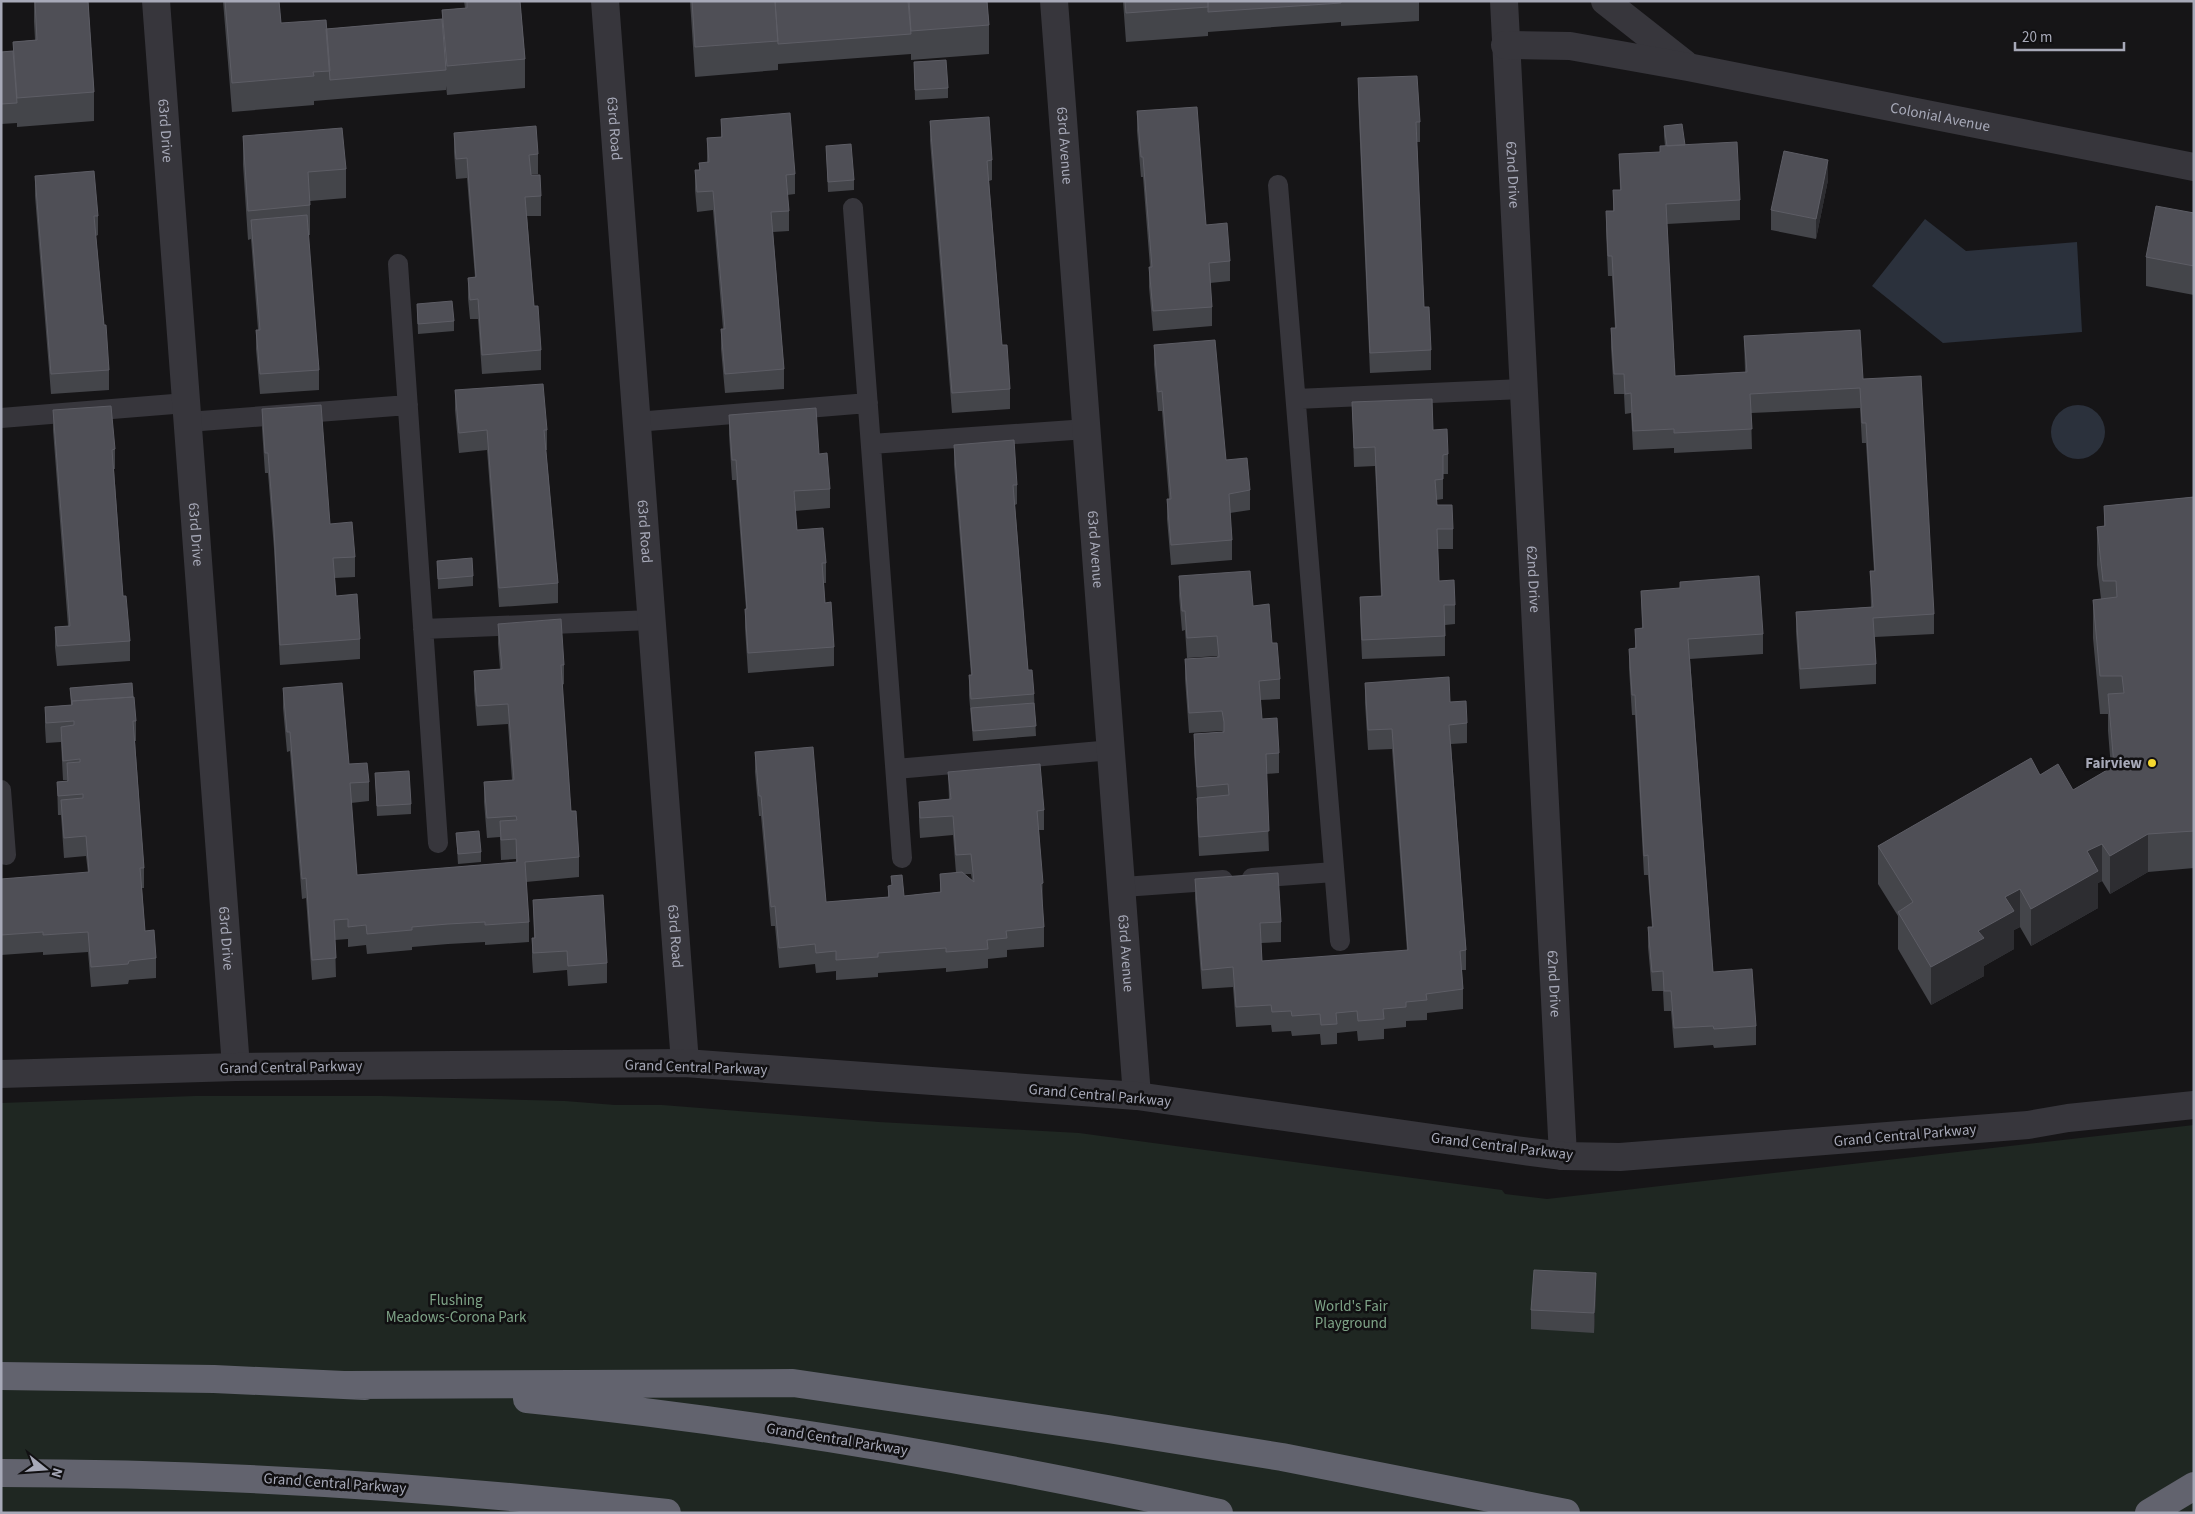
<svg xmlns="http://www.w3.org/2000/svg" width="2195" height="1514" viewBox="0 0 2195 1514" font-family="'Source Sans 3',sans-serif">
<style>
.green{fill:#1f2722}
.water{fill:#2b313c}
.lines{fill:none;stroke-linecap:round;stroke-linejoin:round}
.service{stroke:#37363c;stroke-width:20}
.minor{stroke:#37363c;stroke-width:28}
.motorway{stroke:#62636e;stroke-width:28}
.wall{fill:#44454a;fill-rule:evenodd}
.shaded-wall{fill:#2d2d31}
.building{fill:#4f4f56;stroke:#5d5d65}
.poi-dot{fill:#f5d830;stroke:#111012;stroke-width:2}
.labels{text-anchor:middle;stroke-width:5;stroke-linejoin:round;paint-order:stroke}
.street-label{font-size:15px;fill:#a7a9b8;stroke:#111012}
.poi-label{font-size:15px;font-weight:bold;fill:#a7a9b8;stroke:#111012;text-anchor:end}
.park-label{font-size:15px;fill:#7ea387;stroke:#111012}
</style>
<rect width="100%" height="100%" fill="#161517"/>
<path class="green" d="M195 1096H382L565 1101 615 1105H662L879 1122 1079 1133 1502 1190 1505 1194 1547 1199 2194 1125V1513H1V1103Z"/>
<path class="water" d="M1925 219 1966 251 2077 242 2082 332 1943 343 1872 286Z
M2051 432a27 27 0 1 1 54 0a27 27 0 1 1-54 0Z"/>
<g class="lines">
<path class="service" d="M1278 185 1340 941
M853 208 902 858
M398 264 438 843
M1296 399 1522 389
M1 418 186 403
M188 422 408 405
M636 422 868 403
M871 444 1087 429
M423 629 652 620
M896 769 1112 750
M1 790 6 855
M1252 878 1334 872
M1123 887 1223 880"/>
<g class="minor">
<path id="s1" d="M156 1 236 1067"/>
<path id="s2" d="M605 1 685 1063"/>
<path id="s3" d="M1054 1 1137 1096"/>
<path id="s4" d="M1504 1 1563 1156"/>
<path d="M1605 1 1685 64"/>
<path id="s5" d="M1505 45 1570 46 1688 67 2194 167"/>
<path d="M1 1074 236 1067 685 1063 1137 1096 1516 1150 1563 1156 1620 1157 2028 1125 2068 1118 2194 1105"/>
</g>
<path class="motorway" d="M1 1376 214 1379 365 1386
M347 1385 793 1383 1108 1429 1282 1457 1566 1513
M527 1399C760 1422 990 1462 1219 1513
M1 1473C224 1473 446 1488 667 1513
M2149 1513 2194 1486"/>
</g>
<path class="wall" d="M34 1H88L94 92V121L17 127V120V123L1 124V52L13 51V42L35 40 34 22Z
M223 1H279L281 23 326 29 442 19V10L465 8 464 1H520L525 59V88L447 95 446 86V90L314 101V105L232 112Z
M690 1H987L989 25V54L911 60V54L778 64V70L695 77Z
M1123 1H1419V21L1341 26V22L1208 32V36L1126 42Z
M914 62 948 88V98L915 100Z
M1358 78 1420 122V142H1417L1424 307 1431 350V370L1370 373 1358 98Z
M1137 111 1206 225 1230 261V281L1210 283 1212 307V326L1153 331 1149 287V267H1150L1143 177H1141L1137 131Z
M721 119 795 174V194L787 195 789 211V231L773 232 784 369V389L725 393 721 349V329H723L713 210 697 212 695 190V170H699V163H707V138L721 137Z
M930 121 992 160V180L989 181 1002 345 1010 389V409L952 413 930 141Z
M1664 126 1685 145 1740 200V220L1667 224 1675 376 1745 372 1744 336 1863 379 1934 614V634L1875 637 1876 664V684L1800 689 1796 632V612L1871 607 1870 571H1874L1866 443H1862L1860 408 1751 413 1752 449 1674 453V448L1633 450 1631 413 1625 414 1624 394H1614L1611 348V328H1615L1612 276H1608L1606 231V211H1613V190H1620L1619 154 1660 152 1665 146 1664 136Z
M454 133 538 154V174H531L541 196V216H527L534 306 541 350V370L482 374 478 319H470L468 298V278L475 277 467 178 456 179 454 152Z
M243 136 346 169V198L310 201V235H308L319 370V390L260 394 256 349V330H258L251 239 248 240 243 165Z
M826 146 854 180V190L828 192Z
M35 176 98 216V235L96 236 104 325 109 370V390L51 394 35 196Z
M1828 180 1816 239 1771 230V210Z
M2194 213V295L2146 286V257Z
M417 304 454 321V331L418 334Z
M1154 345 1226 460 1250 490V510L1230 513 1232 540V560L1171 565 1167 519V499H1169L1162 411H1158L1154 365Z
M455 390 547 430V450H546L558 583V603L499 607 487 450 459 453 455 410Z
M1352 402 1433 430 1448 454V474H1443V499L1436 500 1437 505 1453 529V549H1438L1439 581 1455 605V624L1445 625V656L1362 659 1360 616V597L1381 596 1375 466 1354 467Z
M262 409 330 524 355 557V577L335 578 336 596 360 639V659L280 665 274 549 268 473H265L262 429Z
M53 410 115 449V469H114L123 596 130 641V661L57 666 55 647V627L68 626 53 430Z
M729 415 819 454 830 489V508L795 511 797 530 826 563V583H824L825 603 834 647V666L748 673 745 628V609H746L736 480H732L729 435Z
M954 445 1017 485V504L1015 505 1028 670 1034 694 1036 736 973 741 969 695V675H971L954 465Z
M2194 497V868L2148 872 2110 894 2102 881 2098 883V908L2031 946 2020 927 2014 930V949L1984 966V976L1931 1005 1898 949V916L1878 884V846L2040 775 2073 790 2111 768 2108 731V714H2100L2093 638V600L2101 599 2097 565V527L2104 526V506Z
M437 561 473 576V586L438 589Z
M1179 576 1253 606 1272 643 1280 679V699L1260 700 1262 719 1279 753V773L1266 774 1269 851 1199 856 1197 818V798L1194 754V734L1223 732 1222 731 1189 733 1185 679V659L1217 657V656L1187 658 1185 630 1182 631 1179 596Z
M1641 591 1763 634V654L1690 659 1713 972 1756 1026V1045L1714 1048 1713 1045 1674 1048 1671 1011H1664L1663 991H1652L1648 947V927H1652L1648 875H1644L1635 715H1632L1629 668V649L1635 648V629L1642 628Z
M498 624 564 665V684L562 685 571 811 579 857V877L526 882 529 922V942L485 945V942L448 944 412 947V950L367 954 366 945 348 947V939L335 940 336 977 312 980 306 898 302 899 290 751 287 752 283 708V688L349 764 369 782V801L351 803 357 875 516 863V859L501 860 500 837 487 838 484 802V782L512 780 508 724 477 726 474 691V671L500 669 498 644Z
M1365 683 1450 702 1467 723V743L1451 744 1466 950V970H1462L1463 989V1009L1427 1013V1020L1406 1021V1027L1384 1029V1039L1358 1041 1357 1031 1337 1033V1044L1321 1045 1320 1034 1292 1036 1291 1031 1272 1032 1271 1025 1236 1027 1233 987 1202 989 1195 899V879L1281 922V942L1261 943 1262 961 1407 951 1392 749 1368 750 1365 703Z
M70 688 136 721V741H135L144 868V888H142L145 931 156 958V978L129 980 128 984 91 987 88 952 43 955V952L1 955V879L88 873 86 856 64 858 61 815H58L57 782 67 781V780H63L61 742 46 743 45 727V707L71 705Z
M755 752 826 902 888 897V886L904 896 940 892V874L956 873 953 835 920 838 919 821V802L949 799 948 772 1044 810V830H1039L1043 903H1042L1044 927V947L1007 950V957L988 959V968L946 972V968L878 973V977L836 980V971L816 973 815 964 779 968 775 926H771L761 816H759L755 772ZM964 874H971L972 880Z
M375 773 411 804V814L377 816Z
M456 833 481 852V862L458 864Z
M533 900 607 963V983L568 986 567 970 533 973 532 958V938H534Z
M1596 1293 1594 1333 1531 1329V1310Z"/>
<path class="shaded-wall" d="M1828 160V180L1816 239V219Z
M2148 834V872L2110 894V856Z
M2102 844V881L2098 883V908L2031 946V909L2087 851Z
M1043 883V903L1041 904V884Z
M2020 889V927L2014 930V949L1984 966V976L1931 1005V967L1978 931 2005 897Z
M1596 1273V1293L1594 1333V1313Z"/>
<path class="building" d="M35 1H88L94 92 17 98 13 42 37 40Z
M225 1H279L281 23 326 20 330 71 313 72 314 76 232 83Z
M467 1H520L525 59 447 66 442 10 467 8Z
M692 1H775L778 41 695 47Z
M775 1H908L911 34 778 44Z
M909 1H987L989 25 911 31Z
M1125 1H1208V7L1126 13Z
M1208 1H1341V3L1208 12Z
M442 19 446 70 330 80 326 29Z
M13 51 17 103 1 104V52Z
M946 60 948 88 915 90 914 62Z
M1417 76 1420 122H1416L1424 307H1429L1431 350 1370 353 1358 78Z
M1197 107 1206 225 1227 223 1230 261 1209 263 1212 307 1153 311 1149 267H1152L1143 157H1141L1137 111Z
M790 113 795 174 786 175 789 211 771 212 784 369 725 374 721 329H725L713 191 697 192 695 170H700L699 163 709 162 707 138 722 137 721 119Z
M989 117 992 160 987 161 1002 345H1007L1010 389 952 393 930 121Z
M1682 124 1685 145 1667 146 1664 126Z
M536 126 538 154 529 155 531 175H540L541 196 525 197 534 306H538L541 350 482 355 478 299 470 300 468 278 476 277 467 158 456 159 454 133Z
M342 128 346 169 308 172 310 205 248 211 243 136Z
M1737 142 1740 200 1666 204 1675 376 1747 372 1744 336 1860 330 1863 379 1921 376 1934 614 1873 618 1876 664 1800 669 1796 612 1873 607 1870 571H1875L1866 423H1862L1860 388 1750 394 1752 429 1674 433V429L1633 431 1631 393 1625 394 1624 374H1614L1611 328H1616L1612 256H1608L1606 211H1614L1613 190H1621L1619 154 1660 152V146Z
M851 144 854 180 828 182 826 146Z
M1784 151 1828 160 1816 219 1771 210Z
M94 171 98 216H94L104 325H106L109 370 51 374 35 176Z
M2156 206 2194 213V266L2146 257Z
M307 215 319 370 260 374 256 330H260L251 220Z
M452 301 454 321 418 324 417 304Z
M1215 340 1226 460 1247 458 1250 490 1229 494 1232 540 1171 545 1167 499H1171L1162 391 1158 392 1154 345Z
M543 384 547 430H544L558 583 499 588 487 430 459 433 455 390Z
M1432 399 1433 430 1447 429 1448 454 1443 455V479L1435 480 1437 505H1452L1453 529H1437L1439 581 1454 580 1455 605H1444L1445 636 1362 640 1360 597 1382 596 1375 447 1354 448 1352 402Z
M321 405 330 524 352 522 355 557 333 558 336 596 357 594 360 639 280 645 274 529 268 453H265L262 409Z
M111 406 115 449 112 450 123 596H126L130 641 57 646 55 627 70 626 53 410Z
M816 408 819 454 827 453 830 489 794 491 797 530 823 528 826 563H822L825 603 831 602 834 647 748 653 745 609H747L736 460H732L729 415Z
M1014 440 1017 485H1013L1028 670H1032L1034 694 971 699 969 675H972L954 445Z
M2194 497V831L2148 834 2110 856 2102 844 2087 851 2098 871 2031 909 2020 889 2005 897 2014 911 1978 931 1984 938 1931 967 1898 912 1913 902 1878 846 2031 758 2040 775 2058 764 2073 790 2114 766 2108 694 2124 693 2122 676H2100L2093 600 2117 597 2116 581H2103L2097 527 2105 526 2104 506Z
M472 558 473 576 438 579 437 561Z
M1250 571 1253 606 1269 604 1272 643H1277L1280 679 1259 681 1262 719 1277 718 1279 753 1266 754 1269 831 1199 837 1197 798 1229 795 1228 784 1197 787 1194 734 1224 732V722L1222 711 1189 713 1185 659 1219 657 1217 636 1187 638 1185 611H1182L1179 576Z
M1759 576 1763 634 1688 639 1713 972 1752 969 1756 1026 1714 1029 1713 1026 1674 1028 1671 991H1664L1663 971 1652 972 1648 927H1653L1650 890 1648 855 1644 856 1635 695H1632L1629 649 1636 648 1635 629 1643 628 1641 591 1680 588V582Z
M561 619 564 665H561L566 737 571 811H576L579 857 525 862 529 922 485 925V922L448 924 412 927V930L367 934 366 925 348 927V919L334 920 336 958 312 960 306 878 302 879 290 732H287L283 688 342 683 349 764 367 763 369 782 350 783 357 875 517 862 516 839 501 840 500 821 517 820 516 816 487 818 484 782 514 780 508 704 477 706 474 671 502 669 498 624Z
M1449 677 1450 702 1466 701 1467 723 1449 725 1466 950 1460 951 1463 989 1426 994 1427 1000 1406 1002V1007L1383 1009 1384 1019 1358 1021 1357 1011 1336 1013 1337 1024 1321 1025 1320 1014 1292 1016 1291 1011 1272 1012 1271 1005 1236 1007 1233 967 1202 970 1195 879 1278 873 1281 922 1260 923 1262 961 1408 950 1392 729 1368 730 1365 683Z
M132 683 133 697 72 701V705L70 688Z
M134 697 136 721H133L144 868H140L145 931 154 930 156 958 129 961 128 964 91 967 88 932 43 935V932L1 935V879L89 872 86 836 64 838 61 800 83 798V794L58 796 57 782 68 781 67 763 80 762V759L63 761 61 727 74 725V721L46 723 45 707 72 705V701Z
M1034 703 1036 726 973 731 971 708Z
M813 747 826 902 889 897 888 886 892 885 891 876 902 875 904 896 941 892 940 874 962 872 974 882 971 854 956 855 953 816 920 818 919 802 951 799 948 772 1040 764 1044 810 1037 811 1043 883 1041 884 1044 927 1006 931 1007 938 987 940 988 949 946 952V948L878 953V957L836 960V951L816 953 815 944 779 948 775 906 771 907 761 796H759L755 752Z
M409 771 411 804 377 806 375 773Z
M479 831 481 852 458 854 456 833Z
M603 895 607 963 568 966 567 951 533 953 532 938H535L533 900Z
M1534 1270 1596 1273 1594 1313 1531 1310Z"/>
<circle class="poi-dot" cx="2152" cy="763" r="5"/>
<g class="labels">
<g class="street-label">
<text dy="5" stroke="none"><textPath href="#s5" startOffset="442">Colonial Avenue</textPath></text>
<text dy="5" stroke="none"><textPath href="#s2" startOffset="128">63rd Road</textPath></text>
<text dy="5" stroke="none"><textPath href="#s1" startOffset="130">63rd Drive</textPath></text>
<text dy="5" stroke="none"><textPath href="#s3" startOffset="145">63rd Avenue</textPath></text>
<text dy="5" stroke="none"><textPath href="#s4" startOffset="174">62nd Drive</textPath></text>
<text dy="5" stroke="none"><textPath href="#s2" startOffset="532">63rd Road</textPath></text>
<text dy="5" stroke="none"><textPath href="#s1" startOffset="535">63rd Drive</textPath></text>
<text dy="5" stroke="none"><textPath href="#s3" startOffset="550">63rd Avenue</textPath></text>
<text dy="5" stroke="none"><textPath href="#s4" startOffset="579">62nd Drive</textPath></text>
<text dy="5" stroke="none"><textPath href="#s2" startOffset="938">63rd Road</textPath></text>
<text dy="5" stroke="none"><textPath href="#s1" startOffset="940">63rd Drive</textPath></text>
<text dy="5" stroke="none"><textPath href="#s3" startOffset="955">63rd Avenue</textPath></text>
<text dy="5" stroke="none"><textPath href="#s4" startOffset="984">62nd Drive</textPath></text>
<text transform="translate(291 1067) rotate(-1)" y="5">Grand Central Parkway</text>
<text transform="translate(696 1067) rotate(2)" y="5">Grand Central Parkway</text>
<text transform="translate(1100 1095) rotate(5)" y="5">Grand Central Parkway</text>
<text transform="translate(1905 1135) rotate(-5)" y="5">Grand Central Parkway</text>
<text transform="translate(1502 1146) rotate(7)" y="5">Grand Central Parkway</text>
<text transform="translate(837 1439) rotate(9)" y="5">Grand Central Parkway</text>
<text transform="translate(335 1483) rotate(4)" y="5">Grand Central Parkway</text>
</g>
<g class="poi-label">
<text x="2142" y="768">Fairview</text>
</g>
<g class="park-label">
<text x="456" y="1305">Flushing<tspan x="456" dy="17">Meadows-Corona Park</tspan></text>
<text x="1351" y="1311">World's Fair<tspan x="1351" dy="17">Playground</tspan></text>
</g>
</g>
<rect width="2195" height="1514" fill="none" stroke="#a7a9b8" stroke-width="5"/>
<g transform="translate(45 1469) rotate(107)" stroke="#111012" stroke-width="4" paint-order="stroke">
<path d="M0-4L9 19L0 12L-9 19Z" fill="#a7a9b8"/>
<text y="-8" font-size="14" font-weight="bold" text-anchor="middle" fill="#a7a9b8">N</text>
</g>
<path d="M2015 42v8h109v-8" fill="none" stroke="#a7a9b8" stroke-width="2.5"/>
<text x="2022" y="42" font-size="15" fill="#a7a9b8" stroke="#111012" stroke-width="4" paint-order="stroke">20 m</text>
</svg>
